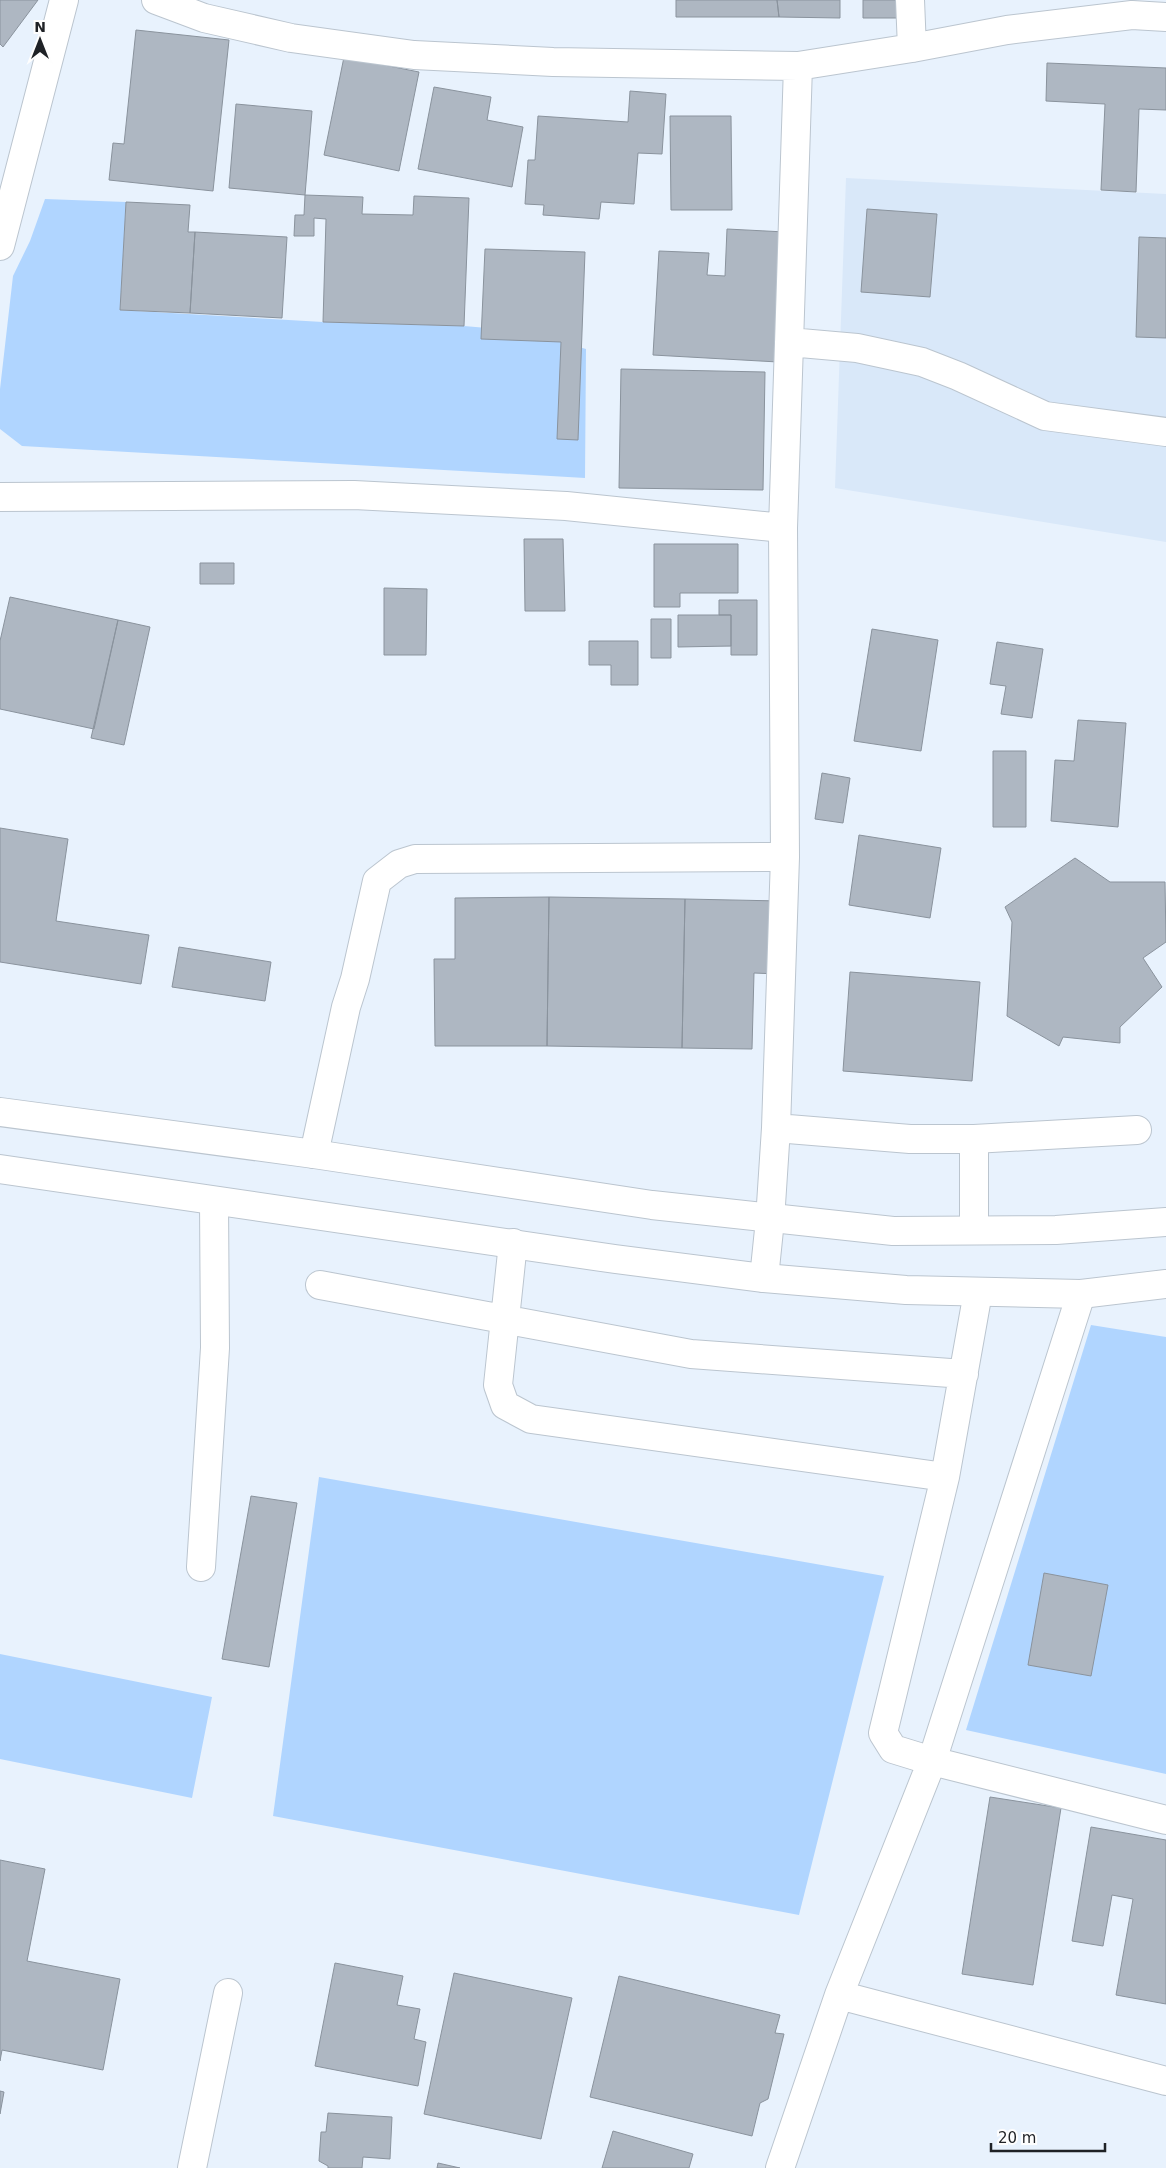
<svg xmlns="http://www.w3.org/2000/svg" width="1166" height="2168" viewBox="0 0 1166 2168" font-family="'DejaVu Sans',sans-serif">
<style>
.built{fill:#d9e8f9}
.green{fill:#b0d5ff}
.building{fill:#aeb7c2;stroke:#8a939d}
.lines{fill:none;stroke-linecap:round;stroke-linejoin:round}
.minor-casing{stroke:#bbc5cf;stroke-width:30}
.major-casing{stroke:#bbc5cf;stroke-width:30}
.minor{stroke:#fff;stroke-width:28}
.major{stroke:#fff;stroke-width:28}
</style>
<rect width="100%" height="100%" fill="#e8f2fd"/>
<path class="built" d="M846 178 1166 194V542L835 488Z"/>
<path class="green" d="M45 199 126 202 120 310 323 322 464 326 523 331 586 349 585 478 22 446 0 429V389L13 276 30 241Z
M1091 1325 1166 1337V1774L966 1730Z
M319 1477 884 1576 799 1915 273 1816Z
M0 1654 212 1697 192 1798 0 1759Z"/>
<path class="building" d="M0 0H38L3 47 0 44Z
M676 0H777L779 17H676Z
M777 0H840V18L779 17Z
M863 0H899V18H863Z
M136 30 229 40 213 191 109 180 113 143 124 144Z
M344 57 419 72 399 171 324 155Z
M1047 63 1166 68V110L1139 109 1136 192 1101 190 1105 104 1046 101Z
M434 87 491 97 487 120 523 127 512 187 418 169Z
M630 91 666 94 662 154 638 153 634 204 601 202 599 219 543 215 544 205 525 204 528 160H535L538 116 628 122Z
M236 104 312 111 305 195 229 188Z
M670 116H731L732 210H671Z
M305 195 363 197 362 214 413 215 414 196 469 198 464 326 323 322 326 219 314 218V236H294L295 215H304Z
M126 202 190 205 188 232H195L190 313 120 310Z
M867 209 937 214 930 297 861 292Z
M727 229 785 232 778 362 653 355 659 251 709 253 707 275 725 276Z
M195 232 287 237 282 318 190 313Z
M1139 237 1166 238V338L1136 337Z
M485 249 585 252 578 440 557 439 561 342 481 339Z
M621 369 765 372 763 490 619 488Z
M524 539H563L565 611H525Z
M654 544H738V593H680V607H654Z
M200 563H234V584H200Z
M384 588 427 589 426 655H384Z
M10 597 118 620 94 729 0 709V641Z
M719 600H757V655H731V615H719Z
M678 615H731V646L678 647Z
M651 619H671V658H651Z
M118 620 150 627 124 745 91 738Z
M872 629 938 640 921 751 854 741Z
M589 641H638V685H611V665H589Z
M997 642 1043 649 1032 718 1001 714 1006 686 990 684Z
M1078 720 1126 723 1118 827 1051 821 1055 760 1074 761Z
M993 751H1026V827H993Z
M822 773 850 778 843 823 815 819Z
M0 828 68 839 56 921 149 935 141 984 0 962Z
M859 835 941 848 930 918 849 905Z
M1075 858 1110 882H1165L1166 942 1143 958 1162 987 1120 1027V1043L1063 1037 1059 1046 1007 1016 1012 922 1005 907Z
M549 897 685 899 682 1048 547 1046Z
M549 897 547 1046H435L434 959H455V898Z
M685 899 780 901 778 974 754 973 752 1049 682 1048Z
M179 947 271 962 265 1001 172 987Z
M850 972 980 982 972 1081 843 1071Z
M251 1496 297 1503 269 1667 222 1659Z
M1044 1573 1108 1585 1091 1676 1028 1665Z
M990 1797 1061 1808 1033 1985 962 1974Z
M1091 1827 1166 1840V2004L1116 1995 1133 1899 1112 1895 1103 1946 1072 1941Z
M0 1860 45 1869 27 1961 120 1979 103 2070 2 2050 0 2061Z
M335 1963 403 1976 397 2005 420 2009 414 2039 426 2042 418 2086 315 2066Z
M454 1973 572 1998 541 2139 424 2114Z
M619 1976 780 2015 775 2033 784 2034 768 2099 760 2103 752 2136 590 2097Z
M0 2091 4 2092 0 2114Z
M328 2113 392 2117 390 2159 363 2157 362 2168H328V2166L319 2161 321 2132H326Z
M613 2131 693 2154 689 2168H602Z
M438 2163 460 2168H437Z"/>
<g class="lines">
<g class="minor-casing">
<path id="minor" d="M156 0 204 18 291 38 414 55 553 62 798 66 912 48 1007 30 1132 15 1166 17
M910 0 912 48
M0 246 64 0
M789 342 857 348 922 362 958 376 1045 416 1166 432
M0 497 354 495 566 506 783 528
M776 1128 910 1139H974L1137 1130
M974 1139V1230
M314 1154 346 1007 355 979 377 881 399 864 415 859 785 857
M513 1243 498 1385 505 1405 531 1419 945 1477
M764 1278 770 1220 776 1128 785 857 783 528 798 66
M320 1285 691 1354 964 1374
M978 1292 945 1477 883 1733 893 1749 932 1761 1166 1820
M201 1567 215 1348 214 1201
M839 1995 1166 2081
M192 2168 228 1993
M780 2168 839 1995 932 1761 1081 1294"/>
</g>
<g class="major-casing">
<path id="major" d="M0 1112 314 1154 652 1205 893 1231 1056 1230 1166 1222
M0 1169 615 1259 764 1278 906 1290 1081 1294 1166 1284"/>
</g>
<use href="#minor" class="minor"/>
<use href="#major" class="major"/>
</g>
<g transform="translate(40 40)" stroke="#fefefe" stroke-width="4" paint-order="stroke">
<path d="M0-4L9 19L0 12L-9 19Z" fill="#1f2226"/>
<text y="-8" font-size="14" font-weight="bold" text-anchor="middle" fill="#1f2226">N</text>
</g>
<path d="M991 2143v8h114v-8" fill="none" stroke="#1f2226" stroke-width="2.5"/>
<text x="998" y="2143" font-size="15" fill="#1f2226" stroke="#fefefe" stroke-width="4" paint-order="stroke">20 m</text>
</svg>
